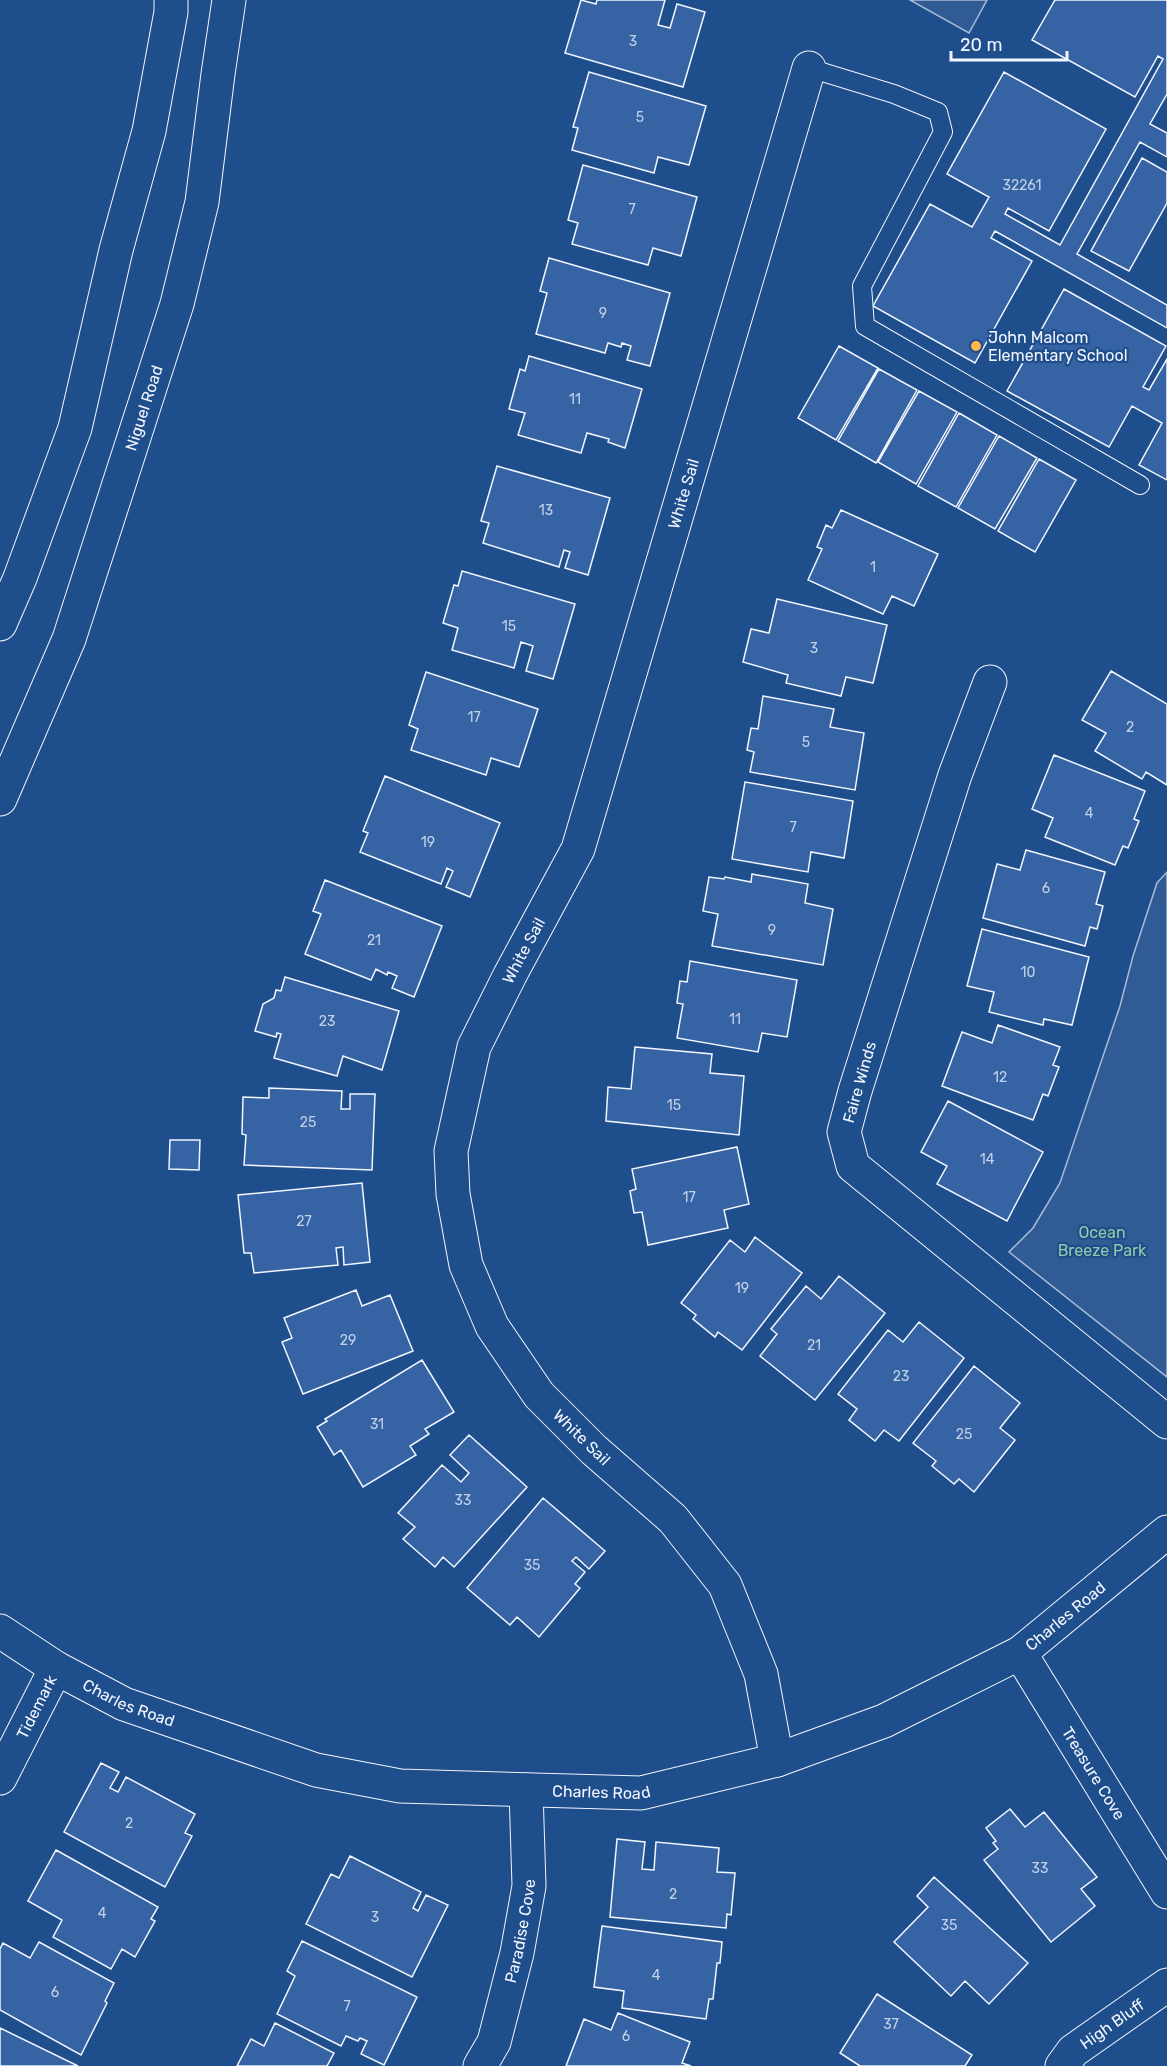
<svg xmlns="http://www.w3.org/2000/svg" width="1167" height="2066" viewBox="0 0 1167 2066" font-family="Rubik,sans-serif">
<style>
.built{fill:#305b95;stroke:#a8bbd7;stroke-width:1.5}
.building{fill:#3563a3;stroke:#f2f6ff;stroke-width:1.5}
.lines{fill:none;stroke-linecap:round;stroke-linejoin:round}
.service-casing{stroke:#f2f6ff;stroke-width:20}
.minor-casing{stroke:#f2f6ff;stroke-width:35}
.tertiary-casing{stroke:#f2f6ff;stroke-width:35}
.secondary-casing{stroke:#f2f6ff;stroke-width:35}
.service{stroke:#1f4e8c;stroke-width:18}
.minor{stroke:#1f4e8c;stroke-width:33}
.tertiary{stroke:#1f4e8c;stroke-width:33}
.secondary{stroke:#1f4e8c;stroke-width:33}
.poi-dot{fill:#ffb74d;stroke:#1f4e8c;stroke-width:2}
.labels{text-anchor:middle;stroke-width:4.5;stroke-linejoin:round;paint-order:stroke}
.number-label{font-size:14px;fill:#c3d1e8}
.poi-label{font-size:16px;fill:#f2f6ff;stroke:#1f4e8c;text-anchor:start}
.street-label{font-size:16px;fill:#f2f6ff;stroke:#1f4e8c}
.park-label{font-size:16px;fill:#97c8a6;stroke:#1f4e8c}
</style>
<rect width="100%" height="100%" fill="#1f4e8c"/>
<path class="built" d="M910 0H987L969 33Z
M1167 872V1377L1009 1252 1033 1228 1060 1183 1120 1006 1133 956 1157 883Z"/>
<path class="building" d="M581 0 596 4 597 0H665L658 25 670 28 677 4 705 12 683 87 565 53Z
M1055 0H1167V94L1150 124 1167 133V157L1140 142 1077 254 1167 305V328L995 231 991 238 1032 261 975 363 873 306 930 204 972 227 989 197 947 174 1004 72 1106 129 1049 231 1008 208 1005 214 1060 245 1163 59 1158 56 1135 97 1032 40Z
M589 72 706 106 689 165 658 157 654 173 572 150 578 128 573 127Z
M1142 158 1167 172V203L1129 271 1091 251Z
M583 165 697 197 681 256 653 248 648 265 572 244 578 223 568 220Z
M549 258 670 293 650 366 627 360 631 346 622 343 621 347 608 343 605 353 536 334 547 293 540 291Z
M1064 289 1166 346 1143 387 1149 390 1167 359V480L1139 465 1162 423 1132 406 1109 447 1007 391Z
M839 346 878 368 836 440 798 418Z
M529 356 642 389 625 448 608 442 609 439 587 433 581 453 518 435 525 413 509 409 520 369 525 371Z
M879 369 917 390 876 463 838 441Z
M919 391 957 412 916 484 878 462Z
M959 413 997 435 956 507 918 486Z
M999 436 1037 458 995 529 958 508Z
M1039 459 1076 480 1035 552 998 531Z
M497 466 610 498 588 575 565 568 570 552 564 550 559 567 483 543 489 523 481 521Z
M841 510 938 554 914 606 892 596 883 614 808 580 822 549 817 547 826 525 832 528Z
M462 571 575 604 553 679 526 671 533 646 521 642 514 668 452 650 458 628 443 623 454 585 458 586Z
M777 599 887 625 873 683 846 677 841 696 786 683 788 675 743 662 751 629 769 633Z
M1111 671 1167 704V785L1146 772 1142 779 1095 751 1106 733 1082 720Z
M426 672 538 709 519 767 491 758 486 775 411 750 418 729 409 725Z
M763 696 834 709 830 727 864 733 855 790 750 772 754 752 747 750 751 728 758 729Z
M1054 755 1145 791 1134 819 1139 821 1128 848 1123 846 1115 865 1045 837 1053 818 1032 809Z
M385 776 500 823 470 897 446 887 453 871 447 868 441 884 360 852 368 833 363 831Z
M745 782 853 801 844 858 811 852 808 872 732 859Z
M1026 850 1105 872 1096 904 1103 906 1097 929 1090 927 1085 946 983 918 997 864 1020 870Z
M752 874 808 884 805 903 833 909 823 965 712 946 718 914 703 911 709 877 724 879 725 877 751 882Z
M325 880 442 926 414 997 392 988 397 976 388 972 387 975 376 969 371 980 305 954 321 914 313 911Z
M982 929 1089 957 1072 1025 1044 1019 1043 1025 989 1012 994 992 967 986Z
M690 961 797 980 787 1037 762 1033 758 1052 677 1038 683 1004 677 1003 680 981 687 982Z
M285 977 399 1011 382 1070 343 1056 337 1076 274 1058 281 1034 277 1033 276 1037 255 1031 263 1004 274 998 276 990 281 991Z
M998 1025 1060 1047 1053 1065 1059 1067 1048 1096 1043 1094 1033 1120 942 1086 962 1032 992 1043Z
M635 1047 712 1054 710 1073 744 1076 739 1135 606 1121 608 1087 631 1089Z
M269 1088 342 1091 341 1109H350V1094H375L372 1170 244 1165 246 1135 242 1134 243 1097 269 1098Z
M948 1101 1043 1152 1007 1221 937 1184 947 1166 921 1152Z
M170 1140H200L199 1170 169 1169Z
M737 1147 749 1204 724 1210 728 1228 648 1245 642 1212 634 1213 630 1191 636 1189 632 1169Z
M362 1183 370 1262 344 1265 343 1247 336 1248 338 1265 254 1273 251 1253H244L238 1195Z
M755 1237 802 1273 742 1350 718 1332 715 1337 693 1319 696 1315 681 1303 730 1240 745 1252Z
M839 1276 885 1313 815 1400 760 1356 777 1334 771 1329 806 1286 821 1299Z
M356 1290 362 1306 390 1295 413 1351 303 1394 282 1342 292 1338 284 1318Z
M919 1322 964 1358 899 1441 884 1430 875 1441 849 1420 857 1409 838 1394 888 1330 903 1342Z
M422 1360 454 1412 425 1429 429 1434 410 1446 416 1455 363 1487 341 1450 334 1455 317 1427 327 1421 325 1419Z
M974 1366 1020 1403 1000 1428 1015 1440 974 1492 959 1479 954 1484 932 1466 936 1461 913 1443Z
M469 1435 527 1487 454 1567 443 1557 435 1567 403 1539 415 1527 398 1513 442 1465 461 1482 469 1473 450 1455Z
M543 1498 605 1551 589 1569 576 1557 572 1561 585 1572 575 1584 580 1588 539 1637 517 1617 510 1625 467 1588Z
M101 1763 119 1772 110 1788 118 1792 126 1777 195 1814 185 1833 192 1836 165 1887 64 1832Z
M1010 1809 1025 1827 1044 1812 1097 1877 1081 1889 1095 1906 1051 1942 984 1860 998 1849 993 1843 996 1841 986 1828Z
M617 1839 645 1842 642 1869 654 1870 656 1842 719 1848 717 1872 735 1873 731 1915 727 1914 726 1928 610 1917Z
M56 1850 158 1907 151 1919 155 1921 135 1957 122 1949 111 1969 53 1937 62 1920 28 1901Z
M350 1856 421 1892 413 1908 418 1911 426 1895 448 1905 412 1977 306 1924 331 1874 339 1878Z
M934 1877 1028 1963 989 2004 965 1981 951 1996 894 1942 928 1907 917 1896Z
M602 1926 722 1942 720 1963H717L713 1999H709L706 2019 622 2008 624 1991 594 1987Z
M302 1941 417 1997 384 2065 361 2054 367 2041 360 2038 358 2041 346 2036 341 2046 277 2014 295 1976 287 1971Z
M39 1942 114 1983 105 2001 107 2003 81 2055 0 2010V1949L3 1943 30 1958Z
M877 1994 972 2055 965 2066H860L840 2053Z
M618 2013 690 2042 682 2063 691 2066H566L584 2019 611 2030Z
M275 2023 334 2053 327 2066H237L251 2039 264 2046Z
M0 2028 78 2066H0Z"/>
<g class="lines">
<g class="service-casing">
<path id="service" d="M809 68 894 94 938 112 943 132 862 286 865 326 1140 485"/>
</g>
<g class="minor-casing">
<g id="minor">
<path d="M990 682 955 775 855 1091 844 1132 853 1166 1167 1422"/>
<path id="s1" d="M1020 1653 1167 1892"/>
<path id="s2" d="M777 1760 761 1674 725 1585 673 1519 594 1450 539 1395 492 1326 466 1265 453 1194 451 1151 474 1047 510 975 578 849 809 68"/>
<path id="s3" d="M0 1778 56 1668"/>
<path id="s4" d="M480 2066 494 2042 517 1953 529 1886 526 1790"/>
<path id="s5" d="M1062 2066 1073 2051 1167 1985"/>
</g>
</g>
<g class="tertiary-casing">
<g id="tertiary">
<path id="s6" d="M0 1631 56 1668 124 1704 316 1770 400 1786 641 1793 777 1760 884 1721 1020 1653 1167 1532"/>
</g>
</g>
<g class="secondary-casing">
<g id="secondary">
<path d="M0 624 20 578 75 428 116 250 149 131 171 12V0"/>
<path id="s7" d="M0 799 69 639 177 304 202 202 218 74 229 0"/>
</g>
</g>
<use href="#service" class="service"/>
<use href="#minor" class="minor"/>
<use href="#tertiary" class="tertiary"/>
<use href="#secondary" class="secondary"/>
</g>
<circle class="poi-dot" cx="976" cy="346" r="6"/>
<g class="labels">
<g class="number-label">
<text x="633" y="46">3</text>
<text x="640" y="122">5</text>
<text x="1022" y="190">32261</text>
<text x="632" y="214">7</text>
<text x="603" y="318">9</text>
<text x="575" y="404">11</text>
<text x="546" y="515">13</text>
<text x="873" y="572">1</text>
<text x="509" y="631">15</text>
<text x="814" y="653">3</text>
<text x="474" y="722">17</text>
<text x="1130" y="732">2</text>
<text x="806" y="747">5</text>
<text x="1089" y="818">4</text>
<text x="793" y="832">7</text>
<text x="428" y="847">19</text>
<text x="1046" y="893">6</text>
<text x="772" y="935">9</text>
<text x="374" y="945">21</text>
<text x="1028" y="977">10</text>
<text x="735" y="1024">11</text>
<text x="327" y="1026">23</text>
<text x="1000" y="1082">12</text>
<text x="674" y="1110">15</text>
<text x="308" y="1127">25</text>
<text x="987" y="1164">14</text>
<text x="689" y="1202">17</text>
<text x="304" y="1226">27</text>
<text x="742" y="1293">19</text>
<text x="348" y="1345">29</text>
<text x="814" y="1350">21</text>
<text x="901" y="1381">23</text>
<text x="377" y="1429">31</text>
<text x="964" y="1439">25</text>
<text x="463" y="1505">33</text>
<text x="532" y="1570">35</text>
<text x="129" y="1828">2</text>
<text x="1040" y="1873">33</text>
<text x="673" y="1899">2</text>
<text x="102" y="1918">4</text>
<text x="375" y="1922">3</text>
<text x="949" y="1930">35</text>
<text x="656" y="1980">4</text>
<text x="55" y="1997">6</text>
<text x="347" y="2011">7</text>
<text x="891" y="2029">37</text>
<text x="626" y="2041">6</text>
</g>
<g class="poi-label">
<text x="988" y="343">John Malcom<tspan x="988" dy="18">Elementary School</tspan></text>
</g>
<g class="street-label">
<text dy="6" stroke="none"><textPath href="#s7" startOffset="417">Niguel Road</textPath></text>
<text dy="6" stroke="none"><textPath href="#s2" startOffset="1416">White Sail</textPath></text>
<text dy="6" stroke="none"><textPath href="#s2" startOffset="930">White Sail</textPath></text>
<text transform="translate(859 1082) rotate(-74)" y="6">Faire Winds</text>
<text transform="translate(582 1437) rotate(44)" y="6">White Sail</text>
<text dy="6" stroke="none"><textPath href="#s6" startOffset="1138">Charles Road</textPath></text>
<text dy="6" stroke="none"><textPath href="#s6" startOffset="148">Charles Road</textPath></text>
<text dy="6" stroke="none"><textPath href="#s3" startOffset="80">Tidemark</textPath></text>
<text dy="6" stroke="none"><textPath href="#s1" startOffset="141">Treasure Cove</textPath></text>
<text dy="6" stroke="none"><textPath href="#s6" startOffset="634">Charles Road</textPath></text>
<text dy="6" stroke="none"><textPath href="#s4" startOffset="142">Paradise Cove</textPath></text>
<text dy="6" stroke="none"><textPath href="#s5" startOffset="66">High Bluff</textPath></text>
</g>
<g class="park-label">
<text x="1102" y="1238">Ocean<tspan x="1102" dy="18">Breeze Park</tspan></text>
</g>
</g>
<path d="M951 51v9h116v-9" fill="none" stroke="#f2f6ff" stroke-width="3"/>
<text x="960" y="51" font-size="18" fill="#f2f6ff" stroke="#1f4e8c" stroke-width="4.5" paint-order="stroke">20 m</text>
</svg>
